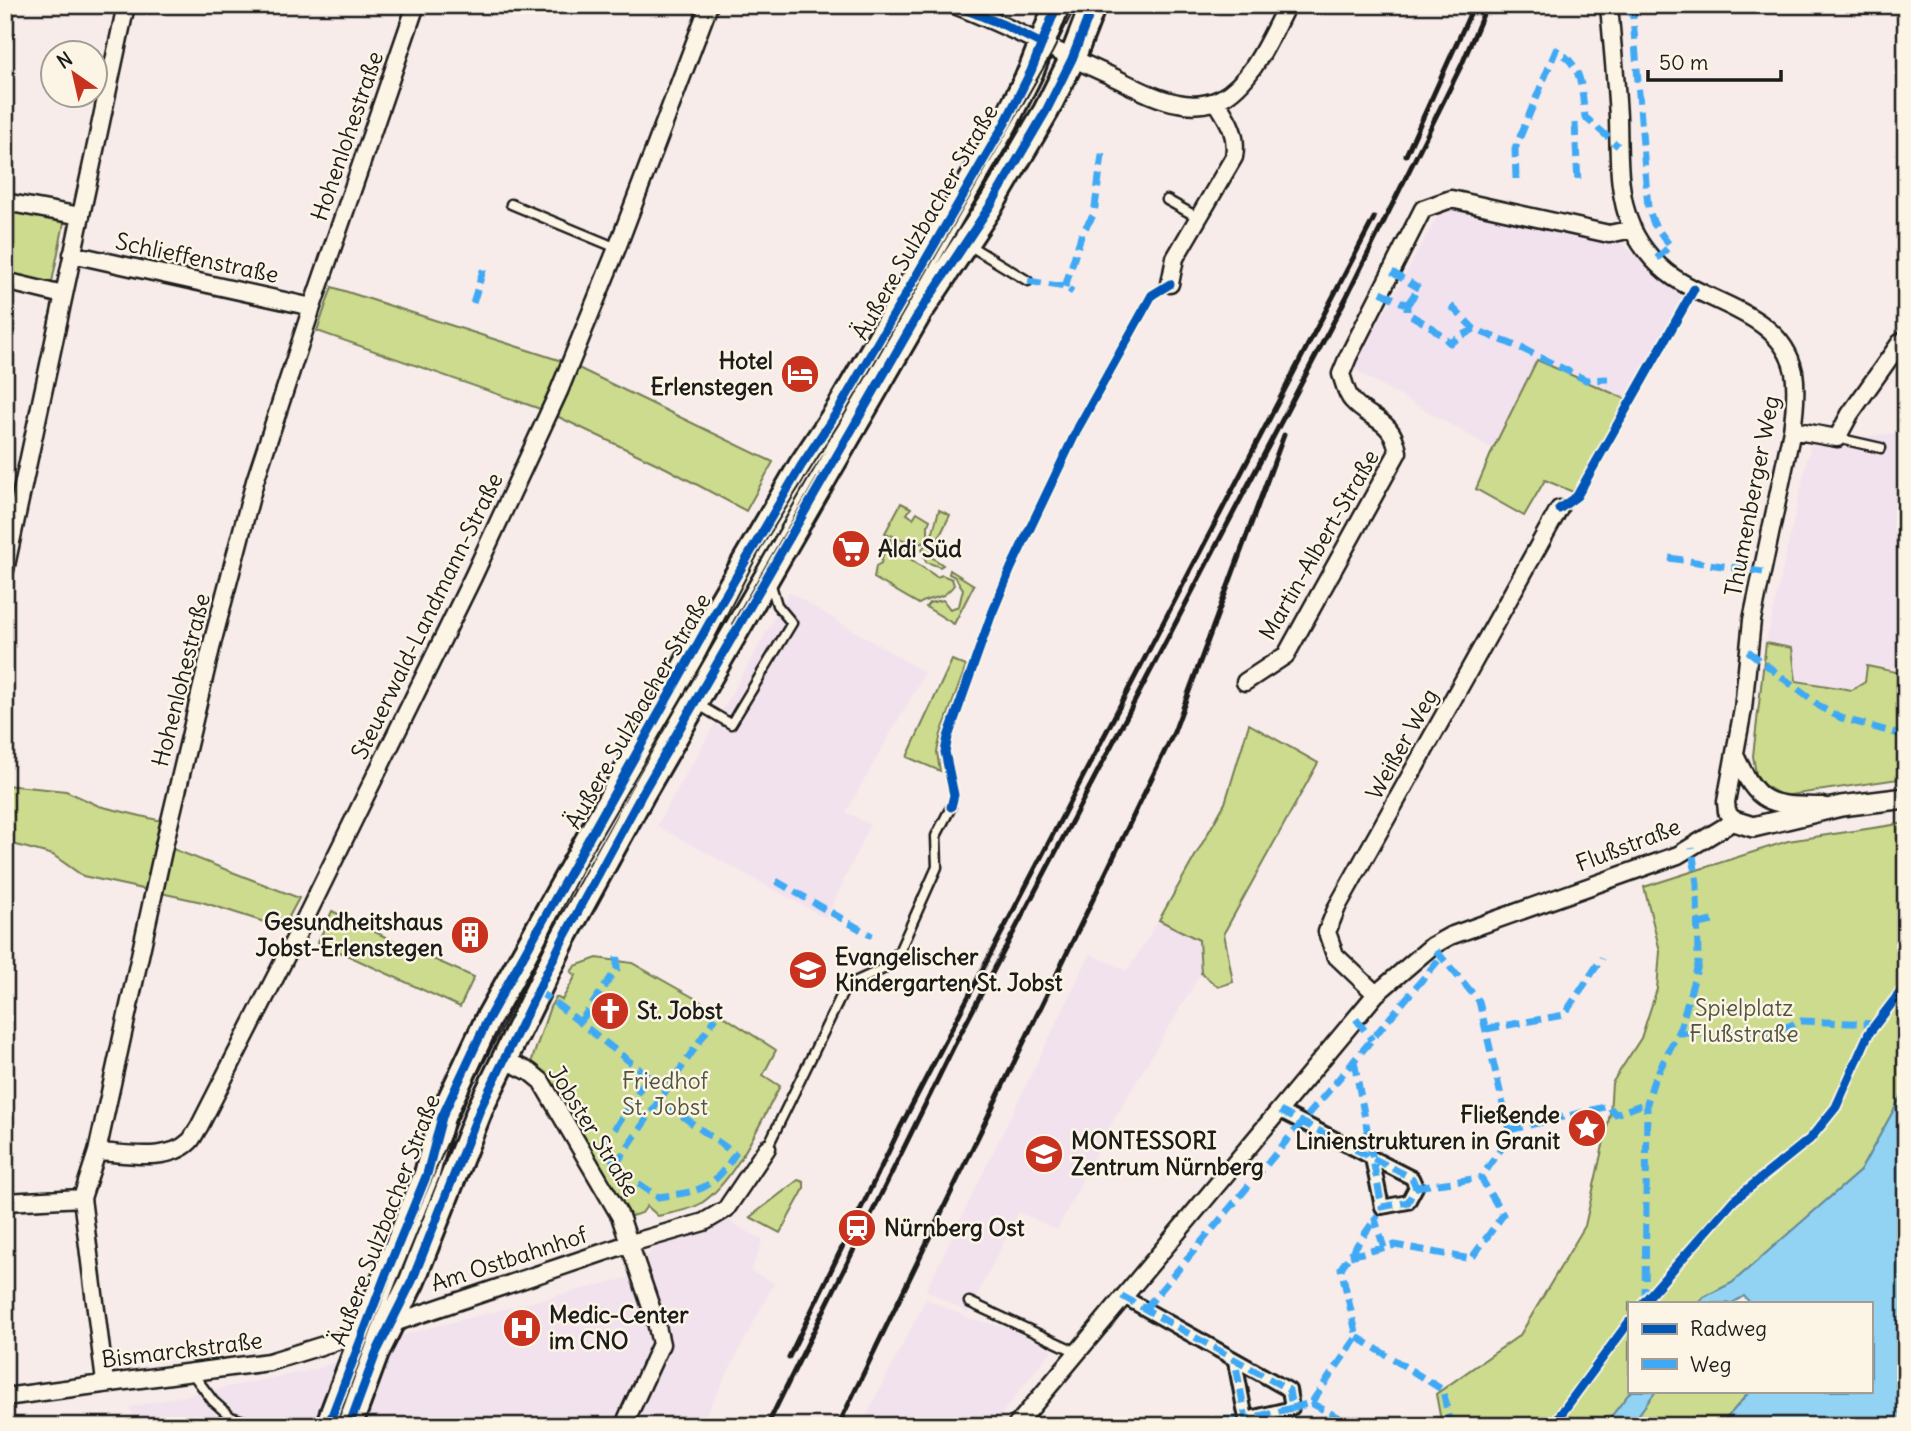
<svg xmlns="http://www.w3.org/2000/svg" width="1911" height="1431" viewBox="0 0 1911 1431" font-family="Delius,sans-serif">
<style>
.built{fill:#f2e2ed}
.green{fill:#ccdb8e;stroke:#747c55;stroke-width:2}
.water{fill:#92d3f4;stroke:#638a9e;stroke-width:2}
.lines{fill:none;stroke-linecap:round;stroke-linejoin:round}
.service-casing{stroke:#1c1c1c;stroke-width:13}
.pedestrian-casing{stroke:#1c1c1c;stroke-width:18}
.minor-casing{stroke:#1c1c1c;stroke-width:21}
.tertiary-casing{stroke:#1c1c1c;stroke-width:24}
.primary-casing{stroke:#1c1c1c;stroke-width:30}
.service{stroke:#fcf5e5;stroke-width:8}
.pedestrian{stroke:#fcf5e5;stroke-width:12}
.minor{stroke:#fcf5e5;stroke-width:16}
.tertiary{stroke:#fcf5e5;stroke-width:19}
.primary{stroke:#fcf5e5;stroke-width:24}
.tram{stroke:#1c1c1c;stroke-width:2}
.rail{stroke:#1c1c1c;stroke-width:5}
.quiet{stroke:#3fa9f5;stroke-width:7;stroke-dasharray:14 7;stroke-linecap:butt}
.cycleway-casing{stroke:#fcf5e5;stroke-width:13}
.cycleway{stroke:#0057b8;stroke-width:9}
.labels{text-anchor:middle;stroke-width:5;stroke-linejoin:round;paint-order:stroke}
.street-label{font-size:23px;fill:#1c1c1c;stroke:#fcf5e5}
.poi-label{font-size:23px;font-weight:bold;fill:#1c1c1c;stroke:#fcf5e5;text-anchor:start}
.park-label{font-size:23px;fill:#51553e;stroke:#fcf5e5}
</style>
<rect width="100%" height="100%" fill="#f7ece9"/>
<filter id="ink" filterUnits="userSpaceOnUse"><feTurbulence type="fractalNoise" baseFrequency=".0143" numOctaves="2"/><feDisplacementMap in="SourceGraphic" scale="14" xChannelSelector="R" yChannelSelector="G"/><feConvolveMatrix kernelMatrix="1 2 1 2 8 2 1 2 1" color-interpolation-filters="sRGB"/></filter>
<g filter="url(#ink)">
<path class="built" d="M1442 208 1615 239 1686 293 1628 400 1537 360 1493 449 1353 369Z
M1897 433 1906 435V671L1866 664 1863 681 1852 689 1796 681 1792 649 1766 643 1811 443Z
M789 592 925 673 846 812 870 825 826 918 657 826Z
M1159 920 1199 940 1201 973 1107 1131 1057 1230 1019 1212 968 1313 926 1290 1090 954 1127 971Z
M729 1221 763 1240 751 1271 774 1283 700 1426H138L129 1407 317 1369 413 1332 631 1277 652 1249Z
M926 1299 972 1319 1012 1329 1052 1350 992 1426H861Z"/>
<path class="green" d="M5 207 57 218 64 223 52 282 48 285 5 275Z
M332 287 568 363 773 462 746 511 666 468 546 411 317 331Z
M1537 360 1628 400 1573 492 1545 480 1524 516 1476 489 1493 449Z
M901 503 911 508 907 514 913 518 917 512 930 520 928 525V537L923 543 914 544 885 533Z
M939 510 950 515 930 556 943 565 940 567 926 562 922 549 931 539Z
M890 539 893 540 889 547 895 550 899 543 909 553V558L937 577 942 575 952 579 954 585C940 603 934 594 919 604L874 578 876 566 881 563 885 546Z
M950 570 974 585 954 624 926 607 929 603 943 600 950 609 959 606 963 589 955 577 949 574Z
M1766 643 1792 648 1796 681 1852 690 1865 682 1867 666 1906 674V775L1899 776V779L1783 796 1764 785 1756 774 1753 756Z
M952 660 966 666 941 734 937 752 940 771 907 757Z
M1249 724 1318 763 1224 933 1233 982 1218 987 1201 973 1199 940 1159 920 1225 803Z
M5 785 66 791 99 806 170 823 165 846 299 898 283 928 202 902 83 876 53 855 5 842Z
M1906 823V1088L1860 1171 1732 1283 1704 1297 1699 1303H1629V1391H1631L1604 1426H1442L1436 1394 1520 1335 1585 1226 1610 1114 1612 1083 1641 1038 1657 989 1660 951 1644 887 1788 841Z
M332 911 408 948 474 977 460 1007 318 942Z
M597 958 632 963 705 1004 776 1050 763 1075 780 1086C761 1121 734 1183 700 1204 688 1211 671 1213 658 1216L647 1206 642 1213 631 1216 603 1177 532 1060 550 1007 556 997 562 1000 576 975 571 972 575 966Z
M798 1180 804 1182V1189L780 1233 750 1217Z
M1656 1391H1750L1720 1426H1630Z"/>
<path class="water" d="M1906 1088V1426H1720L1750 1391H1871V1303H1750L1744 1296 1732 1303H1699L1704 1297 1732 1283 1860 1171Z
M1631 1391H1656L1630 1426H1604Z"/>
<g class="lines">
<g class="service-casing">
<path id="service" d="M1167 200 1199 218
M511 204 617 248
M967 244 1028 281
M1837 438 1881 448
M697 704 731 724 792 623 777 605 770 582
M767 1148 846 986 883 969 899 952 937 867 936 836 951 807
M969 1302 1077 1352
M192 1373 213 1401 231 1417 259 1426"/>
</g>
<g class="pedestrian-casing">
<path id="pedestrian" d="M1280 1111 1412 1178 1416 1187 1408 1202 1382 1207 1372 1158
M1122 1296 1289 1390 1292 1408 1246 1419 1235 1361"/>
</g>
<g class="minor-casing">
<path id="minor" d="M954 5C1007 25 1057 52 1109 75 1131 85 1154 99 1178 103 1191 106 1208 105 1220 99 1253 82 1270 37 1287 5
M5 202 81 216
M72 254 312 307
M5 281 63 295
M1170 284 1175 258 1234 157C1238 134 1228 120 1216 101
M1792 430 1837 438 1850 414 1900 343 1906 339
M5 570 126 5
M1245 682 1286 655 1398 452C1392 417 1371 422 1352 400 1346 394 1344 382 1341 374L1348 357 1423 209 1451 199 1609 234 1633 229
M1735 755C1759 807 1769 805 1823 806
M1376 994 1335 955 1327 932 1337 907 1559 509
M503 1059 530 1072 541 1081 620 1216 656 1322 661 1344 627 1418
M97 1152C124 1153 168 1163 190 1141 193 1138 196 1131 199 1127L306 917 473 577 559 391 617 248 709 5
M5 1202 82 1198
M388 1325 631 1243 704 1222 726 1209 767 1148
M105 1382 82 1198 97 1152 164 846 213 640 255 481 312 307 416 5
M5 1397 269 1362 366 1332
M1016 1426 1376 994 1432 946 1450 936 1678 855 1734 821 1727 812 1726 802 1743 709 1752 620 1792 430C1795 410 1797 391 1794 372 1783 318 1721 306 1681 282 1660 270 1642 250 1632 228 1617 195 1619 152 1618 117 1616 80 1612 42 1609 5"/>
</g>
<g class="tertiary-casing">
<path id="tertiary" d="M1734 821 1753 827 1841 806 1906 798"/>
</g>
<g class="primary-casing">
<path id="primary" d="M328 1426 384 1279 427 1174 442 1117 488 1019 715 613 801 466 839 409 1005 123 1031 71 1057 5
M349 1426 376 1353 412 1281 481 1107 563 939 642 794 919 313 992 203 1046 111 1072 59 1093 5"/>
</g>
<use href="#service" class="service"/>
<use href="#pedestrian" class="pedestrian"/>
<use href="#minor" class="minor"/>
<use href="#tertiary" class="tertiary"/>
<use href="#primary" class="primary"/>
<path class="tram" d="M732 624 820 473
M336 1426 397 1259 472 1086 587 860 702 663 762 546 843 417 1052 53 1076 5"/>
<path class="rail" d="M1406 155 1474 5
M789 1357 900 1128 1374 218
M767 1426 955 1044 1346 298 1462 64 1487 5
M838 1426 1174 732 1284 435"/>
<path class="quiet" d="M1632 5 1648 208 1654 224 1670 246 1654 261
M1575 123 1578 184
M1516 179 1515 149 1556 50C1584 66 1581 88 1585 117L1618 146
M1392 272 1403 279
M1028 281 1065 287 1073 292
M1065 287 1082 233 1094 214 1103 148
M1381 292 1407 305V313L1433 328 1450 343 1474 329 1521 348 1586 380 1608 379
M473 303 485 264
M1407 305 1419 288 1409 282
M1451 306 1474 329
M1669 558 1763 572
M1748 651 1822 708 1841 718 1906 736
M776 881 872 936
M1905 890H1906
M1699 924 1717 920
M537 991 554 1002 648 1076 605 1144C611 1168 639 1183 658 1197 699 1191 711 1192 735 1154L660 1100
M1356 1019 1372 1040
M580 1022 617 969V952
M1486 1029 1564 1015 1602 958
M1677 1033 1775 1032 1801 1021 1876 1024
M1280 1111 1412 1178 1416 1187 1408 1202 1382 1207 1354 1061
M1509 1130 1609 1106 1615 1114 1647 1103
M616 1164 716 1017
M1416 1187 1481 1178
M1378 1215 1375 1219 1384 1248
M1350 1256 1395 1245 1471 1259 1503 1215 1481 1178 1507 1140 1509 1130 1479 1001 1432 946
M1122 1296 1289 1390 1292 1408 1246 1419 1235 1361
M1645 1301 1647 1103 1653 1083 1681 1026 1698 965 1697 884 1692 848
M1145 1309 1442 956
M1357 1337 1443 1390 1450 1426
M1311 1403 1341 1419 1343 1426
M1292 1408 1311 1403 1357 1337 1341 1268 1375 1219
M1203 1426 1221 1420 1246 1419 1248 1426"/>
<g class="cycleway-casing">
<path id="cycleway" d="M954 5 1004 25 1042 44
M1559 509 1577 496 1694 289
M951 807 954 795 945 752 948 737 991 616 1011 568 1079 426 1152 295 1170 284
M1643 1303 1734 1200 1810 1139 1836 1107 1869 1033 1906 985
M328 1426 384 1279 427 1174 442 1117 488 1019 715 613 801 466 839 409 1005 123 1031 71 1057 5
M349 1426 376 1353 412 1281 481 1107 563 939 642 794 919 313 992 203 1046 111 1072 59 1093 5
M1552 1426 1629 1322"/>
</g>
<use href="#cycleway" class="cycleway"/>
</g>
</g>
<defs>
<g id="hotel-disc" transform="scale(2.0125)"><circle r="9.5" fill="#c8321e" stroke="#fcf5e5"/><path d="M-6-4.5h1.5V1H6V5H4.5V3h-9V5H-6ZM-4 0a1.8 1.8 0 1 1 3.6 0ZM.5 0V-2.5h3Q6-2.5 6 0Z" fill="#fff"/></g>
<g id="supermarket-disc" transform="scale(2.0125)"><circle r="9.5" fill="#c8321e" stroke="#fcf5e5"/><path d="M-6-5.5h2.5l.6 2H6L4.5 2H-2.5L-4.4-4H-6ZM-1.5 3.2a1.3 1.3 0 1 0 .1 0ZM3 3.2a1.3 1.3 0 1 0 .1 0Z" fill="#fff"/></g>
<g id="building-disc" transform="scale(2.0125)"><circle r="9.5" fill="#c8321e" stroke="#fcf5e5"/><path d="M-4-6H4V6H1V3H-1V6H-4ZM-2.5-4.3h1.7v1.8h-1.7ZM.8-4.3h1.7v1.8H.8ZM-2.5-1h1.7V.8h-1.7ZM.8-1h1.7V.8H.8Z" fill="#fff"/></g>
<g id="school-disc" transform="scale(2.0125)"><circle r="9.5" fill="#c8321e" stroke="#fcf5e5"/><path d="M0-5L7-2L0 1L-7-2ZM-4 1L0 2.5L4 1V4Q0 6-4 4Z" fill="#fff"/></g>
<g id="church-disc" transform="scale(2.0125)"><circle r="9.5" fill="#c8321e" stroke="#fcf5e5"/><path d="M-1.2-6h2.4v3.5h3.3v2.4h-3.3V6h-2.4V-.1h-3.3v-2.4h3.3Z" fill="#fff"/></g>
<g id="sight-disc" transform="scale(2.0125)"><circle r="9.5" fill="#c8321e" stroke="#fcf5e5"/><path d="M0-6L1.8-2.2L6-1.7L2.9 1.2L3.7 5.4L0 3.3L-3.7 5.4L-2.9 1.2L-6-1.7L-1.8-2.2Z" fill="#fff"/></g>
<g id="station-disc" transform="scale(2.0125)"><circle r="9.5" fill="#c8321e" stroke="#fcf5e5"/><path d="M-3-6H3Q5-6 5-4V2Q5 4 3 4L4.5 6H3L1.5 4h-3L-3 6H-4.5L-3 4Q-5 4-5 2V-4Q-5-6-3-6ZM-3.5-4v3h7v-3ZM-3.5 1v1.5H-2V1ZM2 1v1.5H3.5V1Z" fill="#fff"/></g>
<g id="hospital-disc" transform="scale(2.0125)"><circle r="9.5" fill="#c8321e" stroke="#fcf5e5"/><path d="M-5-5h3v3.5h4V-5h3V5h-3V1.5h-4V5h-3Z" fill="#fff"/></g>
</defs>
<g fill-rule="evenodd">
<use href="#hotel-disc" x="800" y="374"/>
<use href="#supermarket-disc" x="851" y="549"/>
<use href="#building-disc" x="470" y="935"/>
<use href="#school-disc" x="808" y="970"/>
<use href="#church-disc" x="610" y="1011"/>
<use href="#sight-disc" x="1587" y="1128"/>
<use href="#school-disc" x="1044" y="1154"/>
<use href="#station-disc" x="857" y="1228"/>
<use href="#hospital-disc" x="522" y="1328"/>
</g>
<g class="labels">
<g class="street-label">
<text transform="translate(347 136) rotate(-71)" y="8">Hohenlohestraße</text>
<text transform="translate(925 222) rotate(-60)" y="8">Äußere Sulzbacher Straße</text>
<text transform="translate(197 258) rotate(12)" y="8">Schlieffenstraße</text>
<text transform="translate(1752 496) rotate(-79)" y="8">Thumenberger Weg</text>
<text transform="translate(1319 545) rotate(-60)" y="8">Martin-Albert-Straße</text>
<text transform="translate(427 616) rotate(-64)" y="8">Steuerwald-Landmann-Straße</text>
<text transform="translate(181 680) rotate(-76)" y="8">Hohenlohestraße</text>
<text transform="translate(638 711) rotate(-60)" y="8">Äußere Sulzbacher Straße</text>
<text transform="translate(1402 744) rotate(-61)" y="8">Weißer Weg</text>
<text transform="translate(1628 845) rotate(-21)" y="8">Flußstraße</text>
<text transform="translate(594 1131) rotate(58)" y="8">Jobster Straße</text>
<text transform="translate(385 1220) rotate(-69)" y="8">Äußere Sulzbacher Straße</text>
<text transform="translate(509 1259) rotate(-18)" y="8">Am Ostbahnhof</text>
<text transform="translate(182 1350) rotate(-7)" y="8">Bismarckstraße</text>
</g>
<g class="poi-label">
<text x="773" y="369" text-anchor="end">Hotel<tspan x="773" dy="26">Erlenstegen</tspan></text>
<text x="878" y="557">Aldi Süd</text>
<text x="443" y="930" text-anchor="end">Gesundheitshaus<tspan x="443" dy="26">Jobst-Erlenstegen</tspan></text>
<text x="835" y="965">Evangelischer<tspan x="835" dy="26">Kindergarten St. Jobst</tspan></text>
<text x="637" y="1019">St. Jobst</text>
<text x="1560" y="1123" text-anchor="end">Fließende<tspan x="1560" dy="26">Linienstrukturen in Granit</tspan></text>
<text x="1071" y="1149">MONTESSORI<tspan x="1071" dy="26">Zentrum Nürnberg</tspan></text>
<text x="884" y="1236">Nürnberg Ost</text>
<text x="549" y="1323">Medic-Center<tspan x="549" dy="26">im CNO</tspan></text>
</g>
<g class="park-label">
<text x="1744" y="1016">Spielplatz<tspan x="1744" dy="26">Flußstraße</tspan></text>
<text x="665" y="1089">Friedhof<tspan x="665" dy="26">St. Jobst</tspan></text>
</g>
</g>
<rect width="1911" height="1431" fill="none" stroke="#fcf5e5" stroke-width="28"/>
<rect x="14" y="14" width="1883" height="1403" fill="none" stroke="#1c1c1c" stroke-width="2.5" filter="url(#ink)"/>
<rect x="1628" y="1302" width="245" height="91" fill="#fcf5e5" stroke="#a29e95" stroke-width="2"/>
<rect x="1642" y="1324" width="35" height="10" fill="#0057b8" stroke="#a29e95" stroke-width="2"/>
<text x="1690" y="1336" font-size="21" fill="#1c1c1c">Radweg</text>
<rect x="1642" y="1359" width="35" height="10" fill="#3fa9f5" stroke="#a29e95" stroke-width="2"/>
<text x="1690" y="1372" font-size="21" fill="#1c1c1c">Weg</text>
<g transform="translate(74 74) rotate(326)"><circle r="33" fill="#fcf5e5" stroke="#a29e95" stroke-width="2"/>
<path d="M0-5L12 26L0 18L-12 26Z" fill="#c8321e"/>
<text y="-10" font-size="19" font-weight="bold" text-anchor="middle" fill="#1c1c1c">N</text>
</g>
<path d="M1648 70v10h133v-10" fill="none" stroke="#1c1c1c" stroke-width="3.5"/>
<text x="1659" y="70" font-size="21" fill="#1c1c1c" stroke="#fcf5e5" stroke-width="5" paint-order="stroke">50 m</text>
</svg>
